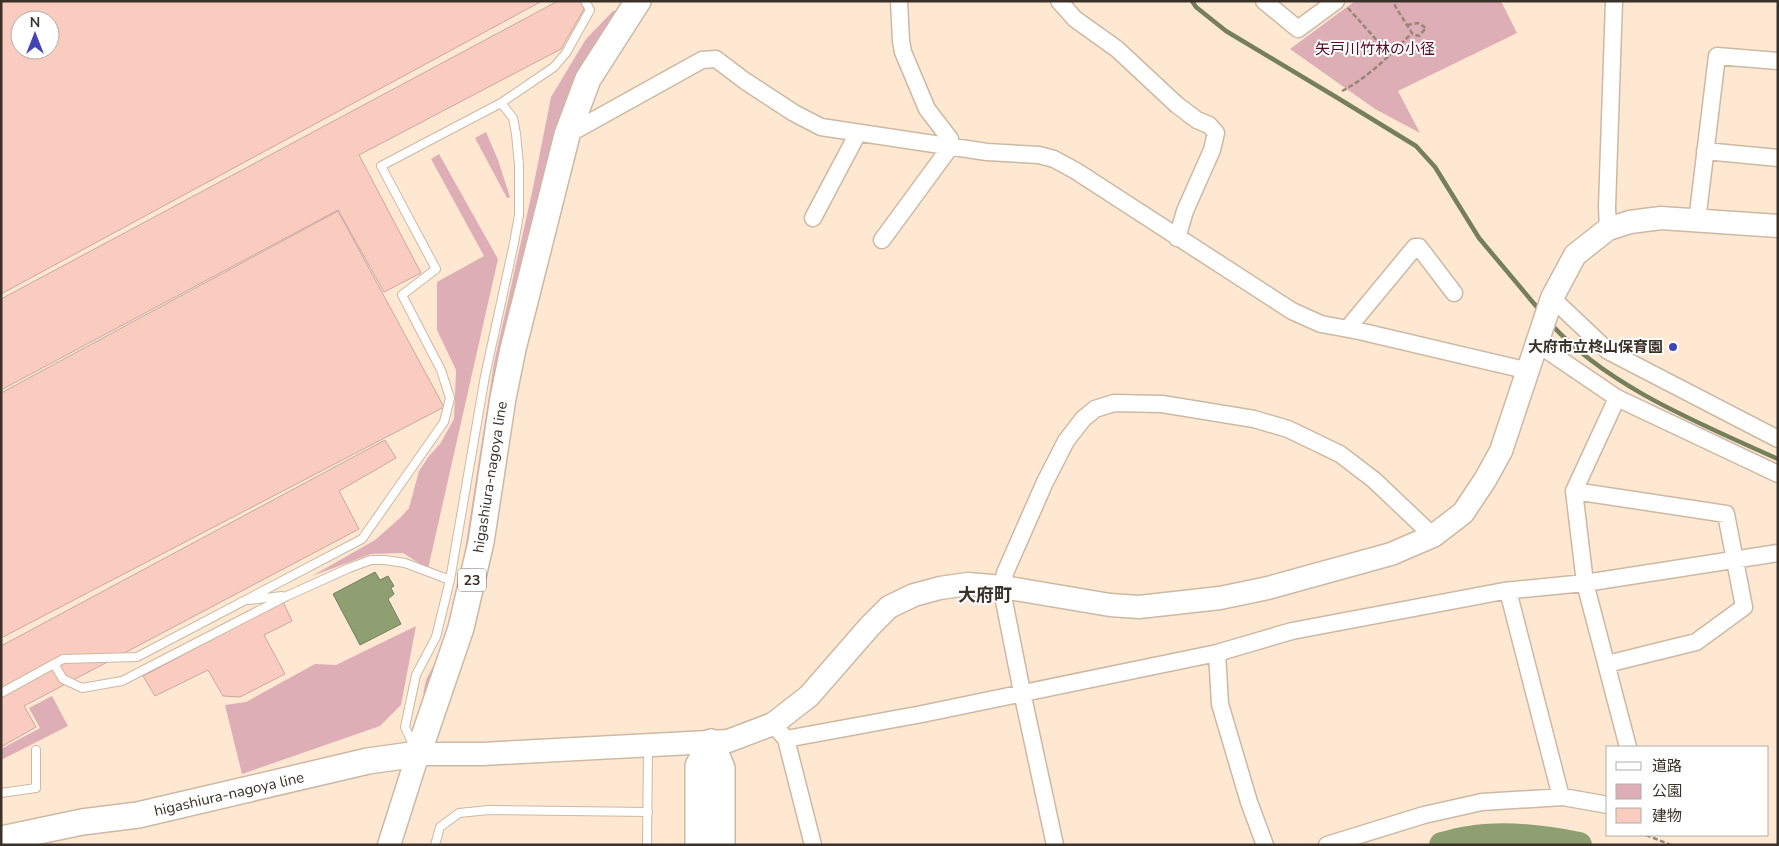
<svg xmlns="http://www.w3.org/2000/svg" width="1779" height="846" viewBox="0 0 1779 846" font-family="'Nunito Sans','Noto Sans JP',sans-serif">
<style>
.green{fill:#deaeb7}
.water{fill:#8ea072;stroke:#757f5c}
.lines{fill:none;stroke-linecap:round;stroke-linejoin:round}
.stream{stroke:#757f5c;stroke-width:4.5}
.river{stroke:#8ea072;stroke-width:26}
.building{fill:#faccbf;stroke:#c7a8a0;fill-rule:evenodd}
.lane-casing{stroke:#cdb8a3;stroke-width:10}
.street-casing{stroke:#cdb8a3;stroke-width:19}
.secondary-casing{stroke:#cdb8a3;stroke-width:25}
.primary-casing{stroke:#cdb8a3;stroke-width:28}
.path{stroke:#968778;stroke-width:2.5;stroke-dasharray:5 2.5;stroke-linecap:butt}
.lane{stroke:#fff;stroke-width:8}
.street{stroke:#fff;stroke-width:16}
.secondary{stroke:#fff;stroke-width:22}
.primary{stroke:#fff;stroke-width:25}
.poi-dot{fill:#4442b7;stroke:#fff;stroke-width:2}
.labels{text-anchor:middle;stroke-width:4;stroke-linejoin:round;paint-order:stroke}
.shield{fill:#fff;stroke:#756f69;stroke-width:1}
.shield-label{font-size:14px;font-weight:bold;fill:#3a3129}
.park-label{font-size:15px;fill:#510d23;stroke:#fff}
.poi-label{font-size:15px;font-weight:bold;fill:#3a3129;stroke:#fff;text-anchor:end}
.street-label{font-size:15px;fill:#3a3129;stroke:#fff}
.quarter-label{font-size:18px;font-weight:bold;fill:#3a3129;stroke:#fff}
</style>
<rect width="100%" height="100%" fill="#fee8d2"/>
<path class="green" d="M1355 1H1501L1517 33 1398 91 1420 133 1375 109 1290 49Z
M625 9 594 56 478 519 431 690 423 694 426 680 441 651 461 576 494 363 533 188 551 97 586 39 613 11Z
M486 132 498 160 510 197 507 198 475 138Z
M439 154 498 259 428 569 403 553 371 554 312 576 375 540 400 518 409 508 419 471 429 456 440 444 454 419 456 370 437 330V282L484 256 431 159Z
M416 626 401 705 380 726 242 774 225 705 246 702 315 664 336 665Z
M52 696 68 726 1 760V749L40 728 29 708Z"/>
<path class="water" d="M375 572 380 580 388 576 394 586 391 588 394 594 388 599 401 624 360 645 333 594Z"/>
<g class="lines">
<path class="stream" d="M1192 1 1196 7 1226 31 1336 97 1416 146 1435 167 1479 238 1541 312
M1551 324C1608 387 1701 424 1778 459"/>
<path class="river" d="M1442 845C1451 843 1460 840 1469 839 1505 833 1545 838 1579 845"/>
</g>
<path class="building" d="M1 1H542L1 294ZM20 20H50V50H20Z
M558 1H580L584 9 561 49 359 155 421 273 384 292 338 210 1 390V299Z
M338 211 444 407 1 638V393Z
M385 440 396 458 339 491 359 529 24 706 36 727 1 747V646Z
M283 602 292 621 264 635 285 674 240 697 223 696 208 670 155 696 143 676Z"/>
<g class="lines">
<g class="lane-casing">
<path id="lane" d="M249 600 282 596
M54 664 63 679 82 688 122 681 287 596 349 568 371 560H385L405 563 450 580
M1 693 63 659 137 657 362 539 444 422 450 398 441 370 402 295 436 269 381 166 501 103 554 67 566 53 590 10 585 1
M414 747 405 727 416 675 436 637 450 580 485 376 514 243 519 215V165L516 134 513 118 501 103
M1 793 36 788V750
M435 845 440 827 459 813 489 810 648 812
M647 845 648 747"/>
</g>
<g class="street-casing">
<path id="street" d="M1059 1 1075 19 1117 49 1177 105 1197 120 1209 125 1216 133 1212 150 1185 211 1177 238
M1264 1 1298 29 1336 1
M567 135 702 60 716 59 745 81 794 113 821 127 987 152 1039 155 1054 159 1076 171 1292 311 1321 324 1359 331 1529 371
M1705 151 1778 158
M813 218 858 133
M1697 221 1717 56 1778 61
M1608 229 1607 207 1614 1
M882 240 951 146 950 139 927 109 903 52 901 41 899 1
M1552 298 1608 351 1778 439
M1348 328 1415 247H1419L1454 293
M1536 343 1617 398 1778 474
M1617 398 1574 491 1585 583 1628 747
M1574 491 1726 514 1744 607 1696 642 1607 664
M1508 591 1561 797
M1217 653 1220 704 1249 802 1265 845
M779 731 786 739 813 845
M786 739 922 714 1217 653 1292 631 1504 591 1585 583 1778 553
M1055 845 1022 692 1004 601 1003 587 1005 573 1045 482 1066 441 1083 419 1095 409 1114 403 1162 404 1254 419 1288 429 1340 454 1374 480 1433 536
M1327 845 1424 815 1482 802 1563 797 1608 805"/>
</g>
<g class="secondary-casing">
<path id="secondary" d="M389 845 418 754H482L728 741 773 724 809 696 870 626 889 607 914 595 940 588 968 584 1003 587 1110 605 1139 607 1220 598 1268 588 1391 554 1433 536 1463 513 1485 480 1501 451 1552 298 1575 255 1608 229 1630 222 1661 218 1778 226"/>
</g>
<g class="primary-casing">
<path id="primary" d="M711 742 722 768V845
M1 839 82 822 138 815 368 761 418 754 461 628 481 542 503 398 513 349 567 135 588 79 638 1
M698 845V766L711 742"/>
</g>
<path class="path" d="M1348 8 1389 54
M1407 25 1418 23 1426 28 1419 36 1412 34
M1342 91C1369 77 1391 54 1412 33L1395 6V1
M1646 835 1671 845"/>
<use href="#lane" class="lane"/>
<use href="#street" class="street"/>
<use href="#secondary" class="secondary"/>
<use href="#primary" class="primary"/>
</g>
<circle class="poi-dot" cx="1673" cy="347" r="5"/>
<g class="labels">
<rect class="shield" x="458" y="568.5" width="28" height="23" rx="4"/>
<g class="shield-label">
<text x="472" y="585">23</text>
</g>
<g class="park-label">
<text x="1375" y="54">矢戸川竹林の小径</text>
</g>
<g class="poi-label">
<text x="1663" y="352">大府市立柊山保育園</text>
</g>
<g class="street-label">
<text transform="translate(490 477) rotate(-81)" y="5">higashiura-nagoya line</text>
<text transform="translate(229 794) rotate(-13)" y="5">higashiura-nagoya line</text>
</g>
<g class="quarter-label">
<text x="985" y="601">大府町</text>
</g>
</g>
<rect width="1779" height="846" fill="none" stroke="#3a3129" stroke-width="5"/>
<rect x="1606" y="746" width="162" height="90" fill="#ffffff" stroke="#b0ada9"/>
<rect x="1616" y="762" width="25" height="8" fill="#ffffff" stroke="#b0ada9"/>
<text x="1652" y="771" font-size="15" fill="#3a3129">道路</text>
<rect x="1616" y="784" width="25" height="15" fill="#deaeb7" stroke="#b0ada9"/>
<text x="1652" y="796" font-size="15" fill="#3a3129">公園</text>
<rect x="1616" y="808" width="25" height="15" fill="#faccbf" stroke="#b0ada9"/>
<text x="1652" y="821" font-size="15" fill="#3a3129">建物</text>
<g transform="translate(35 35)"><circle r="24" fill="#ffffff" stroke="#b0ada9"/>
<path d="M0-4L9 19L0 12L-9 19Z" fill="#4442b7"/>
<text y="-8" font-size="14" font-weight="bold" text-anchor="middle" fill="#3a3129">N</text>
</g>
</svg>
